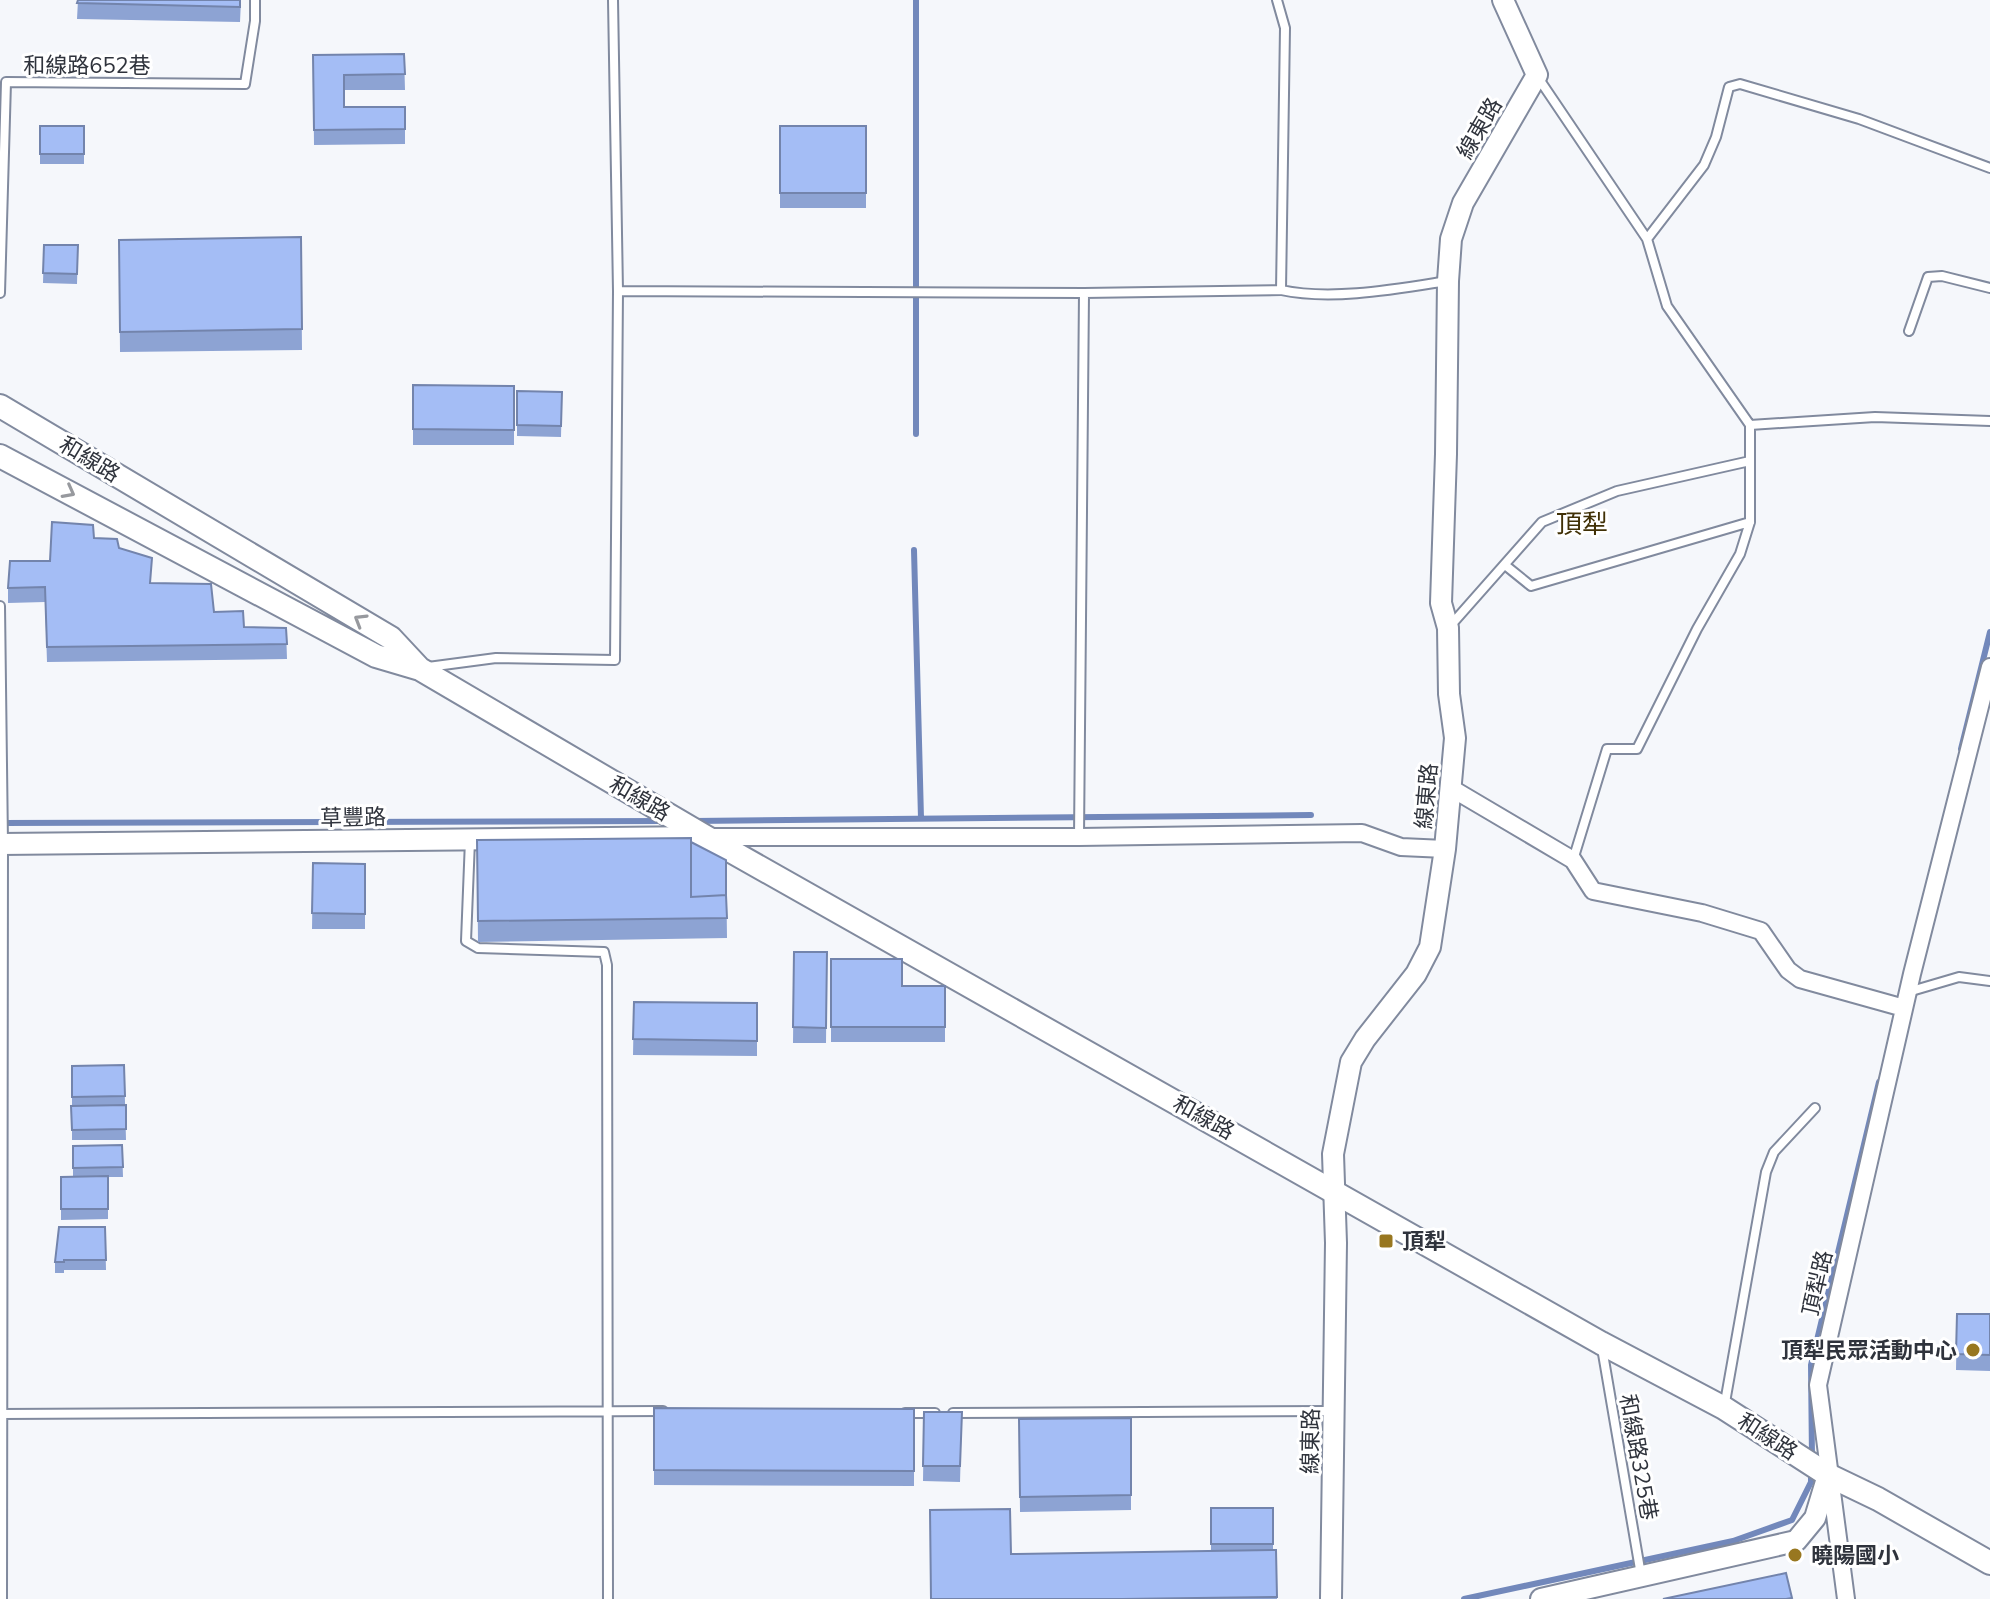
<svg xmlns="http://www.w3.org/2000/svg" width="1990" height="1599" viewBox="0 0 1990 1599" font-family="'Nunito Sans','Noto Sans TC',sans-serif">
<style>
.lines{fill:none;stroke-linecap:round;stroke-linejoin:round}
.stream{stroke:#7288bb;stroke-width:6}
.service-casing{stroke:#818a9e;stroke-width:12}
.minor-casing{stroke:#818a9e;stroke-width:20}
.tertiary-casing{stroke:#818a9e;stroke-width:24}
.secondary-casing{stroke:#818a9e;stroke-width:26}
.service{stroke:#fff;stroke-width:8}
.minor{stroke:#fff;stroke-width:16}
.tertiary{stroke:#fff;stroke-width:20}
.secondary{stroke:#fff;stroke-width:22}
.wall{fill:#8da3d3}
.building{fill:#a4bdf5;stroke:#7384ac;stroke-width:2}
.oneway{stroke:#97999e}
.poi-dot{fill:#987720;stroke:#fff;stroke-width:3}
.labels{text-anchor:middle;stroke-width:6;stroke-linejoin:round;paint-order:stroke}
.street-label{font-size:22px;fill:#2f333c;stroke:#fff}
.poi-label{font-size:22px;font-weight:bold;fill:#2f333c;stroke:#fff;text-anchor:start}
.quarter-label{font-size:26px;fill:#403006;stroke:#fff}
</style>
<rect width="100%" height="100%" fill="#f5f7fb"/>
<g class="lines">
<path class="stream" d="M916 434V0
M914 550 921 818
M1961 749 1990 632
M694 821 1311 815
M2 823 663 821
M1812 1459 1811 1365 1879 1082
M1464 1599 1733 1541 1792 1520 1811 1482V1470"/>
<g class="service-casing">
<path id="service" d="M1537 76 1647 239 1667 306 1750 425V522L1740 554 1697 629 1637 749H1607L1573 860
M1647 239 1704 165 1716 137 1729 87 1740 84 1859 119 1990 168
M1281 290C1332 301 1396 289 1447 281
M618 291 1084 293 1281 290 1285 28 1277 0
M0 293 6 82 245 84 255 21V0
M1909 331 1928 277 1942 276 1990 288
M1750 425 1875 417 1990 421
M1505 565 1531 586 1750 522
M0 606 3 844 2 1599
M1451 625 1542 522 1617 491 1750 461
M428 667 496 658 615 660 618 291 613 0
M1079 837 1084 293
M470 840 466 941 478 948 604 952 607 965 608 1599
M1908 992 1959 977 1990 981
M1602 1348 1641 1575
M1724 1408 1766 1172 1774 1152 1815 1108
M905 1413H935
M953 1413 1331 1411
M0 1414 663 1411"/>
</g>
<g class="minor-casing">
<path id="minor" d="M1451 788 1573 860 1593 891 1702 913 1761 931 1788 970 1800 979 1904 1008
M708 837H1079L1362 833 1401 847 1445 849
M1846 1599 1818 1385 1912 974 1990 667"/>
</g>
<g class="tertiary-casing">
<path id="tertiary" d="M0 844 706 837
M1331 1599 1336 1243 1333 1154 1351 1062 1365 1039 1416 974 1430 947 1445 849 1455 738 1449 694 1448 628 1441 603 1446 454 1448 281 1451 239 1463 203 1537 75 1503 0
M1541 1599 1796 1541 1815 1518 1828 1475"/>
</g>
<g class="secondary-casing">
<path id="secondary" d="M0 406 391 638 419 668
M0 456 376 656 420 669 706 837 1601 1343 1724 1408 1828 1475 1878 1499 1990 1563"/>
</g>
<use href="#service" class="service"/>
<use href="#minor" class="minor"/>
<use href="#tertiary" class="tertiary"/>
<use href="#secondary" class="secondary"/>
</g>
<path class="wall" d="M78 0H241L240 22 77 19Z
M404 54 405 90H344V107H405V144L314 145 313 55Z
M40 126H84V164H40Z
M780 126H866V208H780Z
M301 237 302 350 120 352 119 240Z
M44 245H78L77 284 43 283Z
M413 385 514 386V445H413Z
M517 391 562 392 561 437 517 436Z
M94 538 119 548 151 583 214 612 244 627 286 628 287 659 47 662 45 602 8 603V588Z
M477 840 691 847 726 860 727 938 478 942Z
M313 863 365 864V929H312Z
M794 952H827L826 1043H793Z
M831 959 902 986H945V1042H831Z
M634 1002 757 1003V1056L633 1055Z
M124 1065 126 1140H72V1066Z
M122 1145 123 1177H108V1219L61 1220V1177L73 1176V1146Z
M105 1227 106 1270H64V1273H55V1262Z
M1957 1314H1990V1371L1956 1370Z
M654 1408 914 1409V1486L654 1485Z
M924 1412H962L960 1482 923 1481Z
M1131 1418V1510L1020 1512 1019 1419Z
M1211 1508H1273V1550H1276L1277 1599H930L1211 1551Z"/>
<path class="building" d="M78 0H240V7L77 3Z
M404 54 405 74 344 75V107H405V129L314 130 313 55Z
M40 126H84V154H40Z
M780 126H866V193H780Z
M301 237 302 329 120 332 119 240Z
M44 245H78L77 274 43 273Z
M413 385 514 386V430L413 429Z
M517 391 562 392 561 426 517 425Z
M52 522 93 525 94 538 117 539 119 548 152 558 150 583 211 584 214 612 243 611 244 627 286 628 287 644 47 647 45 587 8 588 10 561H50Z
M691 838V897L726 895 727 918 478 921 477 840Z
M691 842 726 860V895L691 897Z
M313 863 365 864V914L312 913Z
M794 952H827L826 1028 793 1027Z
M831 959H902V986H945V1027H831Z
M634 1002 757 1003V1041L633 1039Z
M124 1065 125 1096 72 1097V1066Z
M126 1105V1129L72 1130 71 1106Z
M122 1145 123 1167 73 1168V1146Z
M108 1176V1209H61V1177Z
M59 1227H105L106 1260H64V1262H55Z
M1957 1314H1990V1355L1956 1354Z
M654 1408 914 1409V1471L654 1470Z
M924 1412H962L960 1466H923Z
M1131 1418V1495L1020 1497 1019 1419Z
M1211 1508H1273V1544H1211Z
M1010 1509 1011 1554 1276 1550 1277 1597 1122 1599H931L930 1510Z
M1786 1573 1792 1598 1786 1599H1663Z"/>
<defs><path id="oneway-chevron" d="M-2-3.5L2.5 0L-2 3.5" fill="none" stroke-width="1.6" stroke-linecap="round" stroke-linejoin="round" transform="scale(2)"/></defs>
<g class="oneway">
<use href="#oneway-chevron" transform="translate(69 492) rotate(28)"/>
<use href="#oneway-chevron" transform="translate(360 620) rotate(-149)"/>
</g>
<g class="poi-dot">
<rect x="1378" y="1233" width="16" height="16" rx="4"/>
<circle cx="1973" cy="1350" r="8"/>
<circle cx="1795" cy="1555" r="8"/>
</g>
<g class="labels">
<g class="street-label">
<text x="87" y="73">和線路652巷</text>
<text transform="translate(1479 128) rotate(-60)" y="8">線東路</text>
<text transform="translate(90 459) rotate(31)" y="8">和線路</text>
<text transform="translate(1426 796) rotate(-85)" y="8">線東路</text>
<text transform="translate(640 798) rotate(30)" y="8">和線路</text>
<text transform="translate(353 817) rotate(-1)" y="8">草豐路</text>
<text transform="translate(1204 1117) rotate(29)" y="8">和線路</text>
<text transform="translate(1817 1283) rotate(-77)" y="8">頂犁路</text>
<text transform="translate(1768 1436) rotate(33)" y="8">和線路</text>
<text transform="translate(1310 1441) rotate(-89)" y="8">線東路</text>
<text transform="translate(1639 1457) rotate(80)" y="8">和線路325巷</text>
</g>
<g class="poi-label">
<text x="1402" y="1249">頂犁</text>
<text x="1957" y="1358" text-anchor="end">頂犁民眾活動中心</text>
<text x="1811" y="1563">曉陽國小</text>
</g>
<g class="quarter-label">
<text x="1582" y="533">頂犁</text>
</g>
</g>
</svg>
